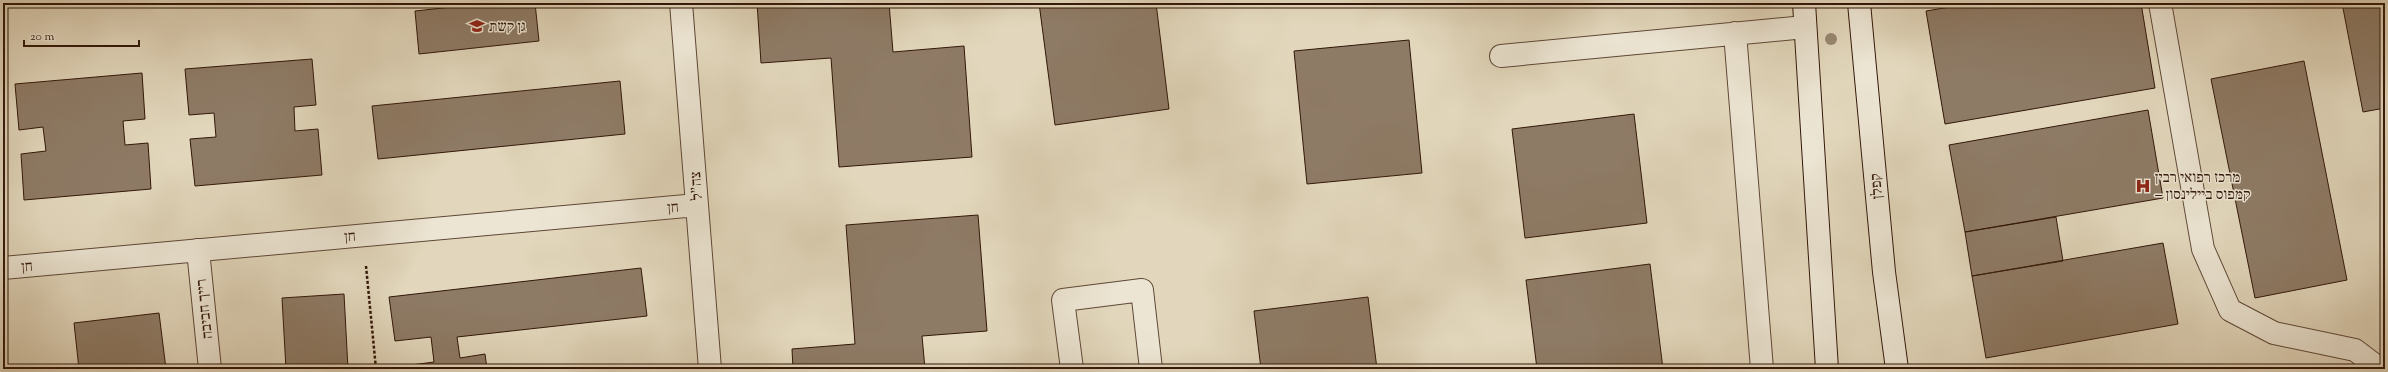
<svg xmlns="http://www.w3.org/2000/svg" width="2388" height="372" viewBox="0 0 2388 372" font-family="'Sorts Mill Goudy','Frank Ruhl Libre',serif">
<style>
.building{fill:#8e7b66;stroke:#321709}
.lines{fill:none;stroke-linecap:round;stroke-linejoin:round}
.lane-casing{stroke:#5e4736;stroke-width:24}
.street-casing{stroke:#5e4736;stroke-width:24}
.secondary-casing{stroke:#321709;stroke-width:24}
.path{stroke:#321709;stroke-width:2.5;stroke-dasharray:3 2;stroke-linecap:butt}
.lane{stroke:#ece5d3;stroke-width:22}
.street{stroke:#ece5d3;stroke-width:22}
.secondary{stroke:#ece5d3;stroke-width:22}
.tree{fill:#998872}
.labels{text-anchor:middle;stroke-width:3;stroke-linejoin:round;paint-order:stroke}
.poi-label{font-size:15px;fill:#321709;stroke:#ece5d3;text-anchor:start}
.street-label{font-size:15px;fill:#321709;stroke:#ece5d3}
</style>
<rect width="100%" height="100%" fill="#e2d7bc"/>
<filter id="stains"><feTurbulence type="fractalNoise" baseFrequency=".005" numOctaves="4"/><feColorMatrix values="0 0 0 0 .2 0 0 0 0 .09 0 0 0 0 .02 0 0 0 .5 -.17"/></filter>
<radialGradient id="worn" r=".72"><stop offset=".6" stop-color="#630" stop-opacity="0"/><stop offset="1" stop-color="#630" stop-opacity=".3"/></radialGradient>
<path class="building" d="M489 3H535L539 41 419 54 415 11Z
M757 3H889L893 52 964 46 972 157 839 167 831 58 761 63Z
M1039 3H1156L1169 109 1055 125Z
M1974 3H2141L2155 88 1945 124 1926 11Z
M2342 3H2380L2385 30V108L2363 112Z
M1409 40 1422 173 1307 184 1294 51Z
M312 59 316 105 294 107 295 131 318 129 322 175 195 186 190 139 216 137 214 113 189 115 185 69Z
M2304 61 2347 280 2255 298 2211 79Z
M142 73 145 119 123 121 125 145 148 143 151 189 24 200 21 154 46 151 43 127 19 130 15 84Z
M620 81 625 134 378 159 372 106Z
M2148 110 2163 198 1965 232 1949 145Z
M1634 114 1647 223 1525 238 1512 129Z
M978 215 987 331 922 336 925 369H793L792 349 855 344 846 225Z
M2056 217 2063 261 1972 276 1965 232Z
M2163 243 2178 324 1986 358 1972 276Z
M1650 264 1663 369H1537L1526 280Z
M641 268 647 316 457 337 460 358 485 354 487 369H396V367L434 362 431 337 395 341 389 297Z
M344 294 348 369H286L282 298Z
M1368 297 1377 369H1261L1254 311Z
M159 313 166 369H79L74 323Z
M2359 364 2360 369H2327Z"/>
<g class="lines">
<g class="lane-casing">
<path id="lane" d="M2160 3 2203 249 2230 310 2274 333 2355 350 2380 369
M1735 33 1762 369
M1501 56 1805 27
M198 250 210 369"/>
</g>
<g class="street-casing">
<path id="street" d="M681 3 710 369
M3 268 697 205
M1072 369 1063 300 1142 290 1151 369"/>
</g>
<g class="secondary-casing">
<path id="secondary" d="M1804 3 1827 369
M1859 3 1884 272 1897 369"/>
</g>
<path class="path" d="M366 266 376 369"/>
<use href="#lane" class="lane"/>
<use href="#street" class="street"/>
<use href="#secondary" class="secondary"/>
</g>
<circle class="tree" cx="1831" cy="39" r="6"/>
<defs>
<g id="school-bare" transform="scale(1.2)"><path d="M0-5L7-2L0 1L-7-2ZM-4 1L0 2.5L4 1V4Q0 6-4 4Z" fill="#8f2418" stroke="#ece5d3" stroke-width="2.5" paint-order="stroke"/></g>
<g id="hospital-bare" transform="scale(1.2)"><path d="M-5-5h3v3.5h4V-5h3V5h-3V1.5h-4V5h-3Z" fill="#8f2418" stroke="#ece5d3" stroke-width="2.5" paint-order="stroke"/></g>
</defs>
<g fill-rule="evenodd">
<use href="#school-bare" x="477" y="26"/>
<use href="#hospital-bare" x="2143" y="186"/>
</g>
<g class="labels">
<g class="poi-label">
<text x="489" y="31">גן קשת</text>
<text x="2155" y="182">מרכז רפואי רבין<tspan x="2155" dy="17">– קמפוס ביילינסון</tspan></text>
</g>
<g class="street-label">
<text transform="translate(696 186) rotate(-94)" y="5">צה"ל</text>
<text transform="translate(1876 186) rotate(-95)" y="5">קפלן</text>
<text transform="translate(673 207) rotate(-5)" y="5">חן</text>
<text transform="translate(350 236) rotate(-5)" y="5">חן</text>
<text transform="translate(27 266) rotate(-5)" y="5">חן</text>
<text transform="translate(204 309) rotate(-96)" y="5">רייך חביבה</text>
</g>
</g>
<rect width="2388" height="372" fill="none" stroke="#e2d7bc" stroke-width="16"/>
<rect x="4" y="4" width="2380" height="364" fill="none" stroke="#321709" stroke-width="2"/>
<rect x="8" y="8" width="2372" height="356" fill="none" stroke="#321709"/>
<path d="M24 40v6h115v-6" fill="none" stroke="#321709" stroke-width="2"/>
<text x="30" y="40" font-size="12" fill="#321709" stroke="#ece5d3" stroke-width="3" paint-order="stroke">20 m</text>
<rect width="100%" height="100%" filter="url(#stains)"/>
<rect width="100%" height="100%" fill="url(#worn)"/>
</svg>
